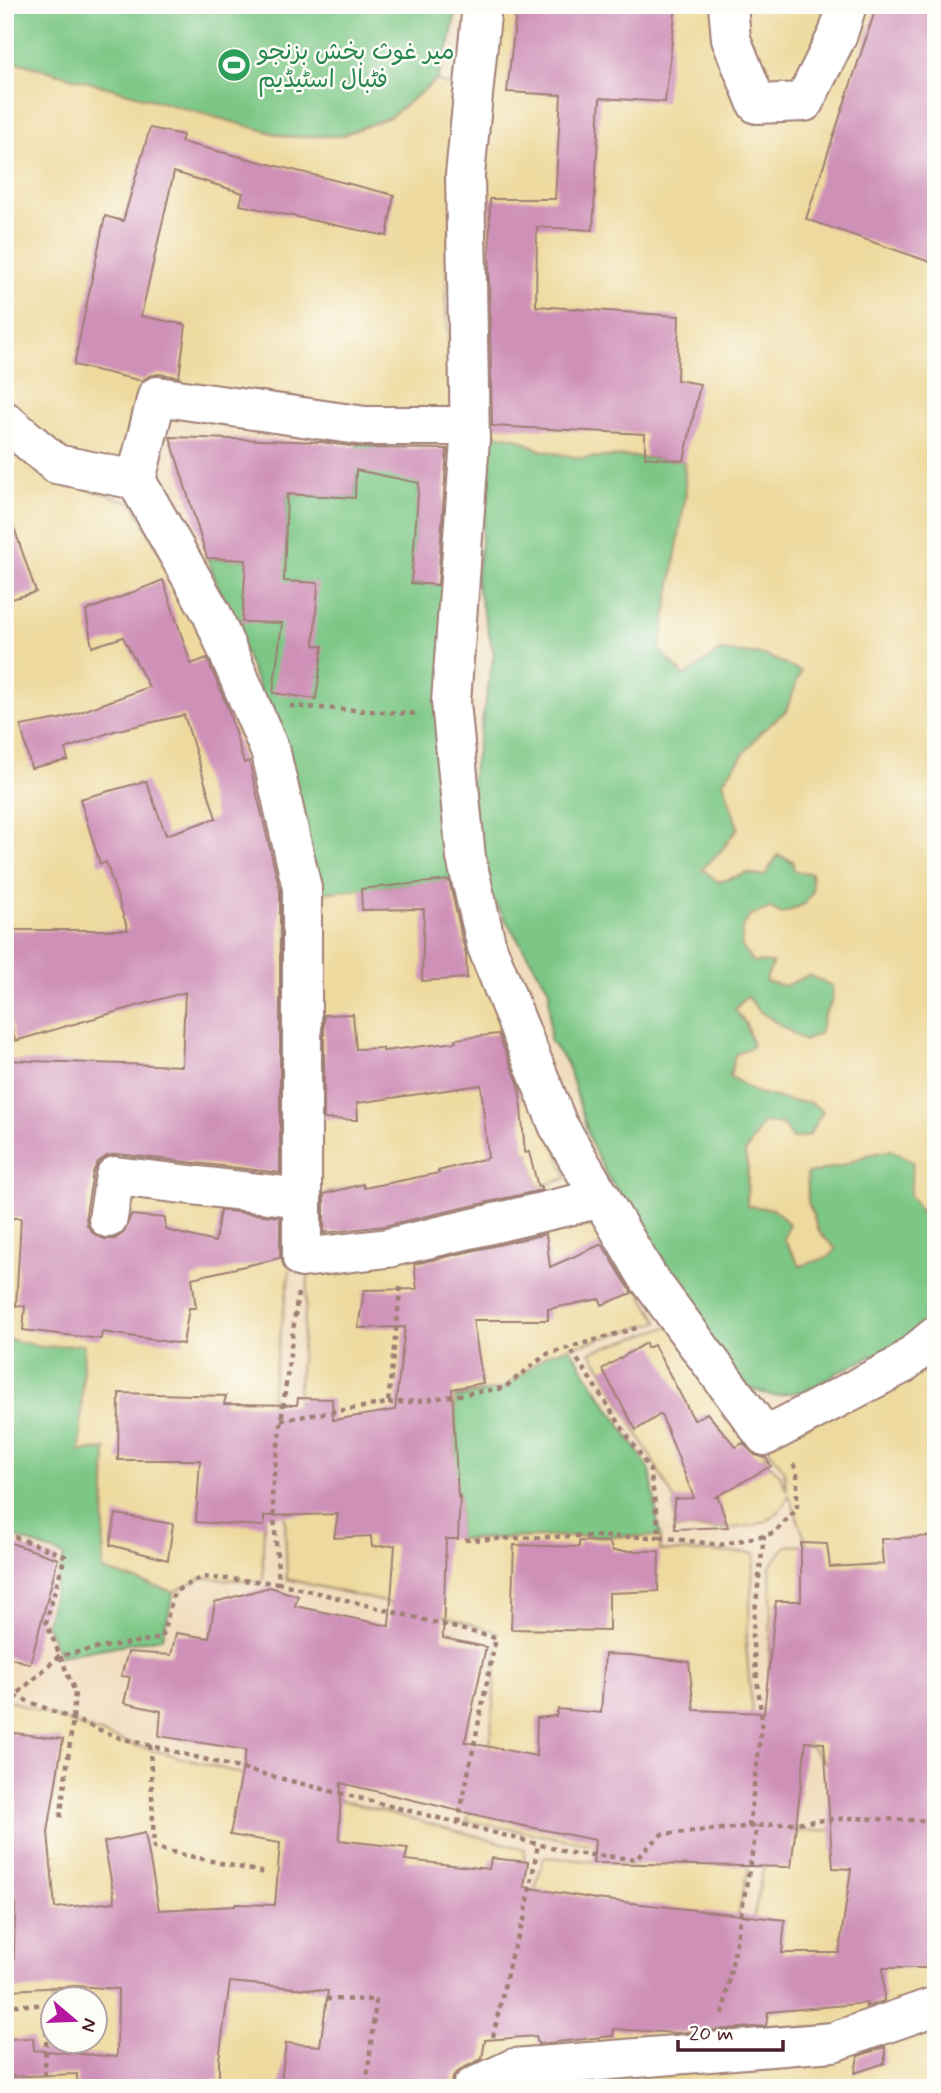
<svg xmlns="http://www.w3.org/2000/svg" width="941" height="2093" viewBox="0 0 941 2093" font-family="Mynerve,'Playpen Sans Arabic',sans-serif">
<style>
.green{fill:#7bc785;stroke:#627358;stroke-width:2}
.sand{fill:#eeda9e;stroke:#9c7c64;stroke-width:2;fill-rule:evenodd}
.building{fill:#cf90b8;fill-rule:evenodd}
.lines{fill:none;stroke-linecap:round;stroke-linejoin:round}
.street-casing{stroke:#9e7e74;stroke-width:42}
.path{stroke:#9e7e74;stroke-width:4.5;stroke-dasharray:5 5;stroke-linecap:butt}
.street{stroke:#fff;stroke-width:38}
.labels{text-anchor:middle;stroke-width:5;stroke-linejoin:round;paint-order:stroke}
.leisure-label{font-size:24px;fill:#27864d;stroke:#fdfcf7;text-anchor:start}
</style>
<rect width="100%" height="100%" fill="#fdfcf7"/>
<filter id="ink" filterUnits="userSpaceOnUse"><feTurbulence type="fractalNoise" baseFrequency=".0143" numOctaves="2"/><feDisplacementMap in="SourceGraphic" scale="14" xChannelSelector="R" yChannelSelector="G"/><feConvolveMatrix kernelMatrix="1 2 1 2 8 2 1 2 1" color-interpolation-filters="sRGB"/></filter>
<filter id="wash" filterUnits="userSpaceOnUse"><feTurbulence type="fractalNoise" baseFrequency=".00686" numOctaves="4" result="noise"/><feDisplacementMap in="SourceGraphic" scale="28" xChannelSelector="R" yChannelSelector="G"/><feGaussianBlur stdDeviation="1.57" result="paint"/><feColorMatrix in="noise" values="0 0 0 0 0 0 0 0 0 0 0 0 0 0 0 0 0 1.4 0 .05"/><feComposite in="paint" operator="in"/></filter>
<g filter="url(#wash)">
<rect width="100%" height="100%" fill="#f1ddbd"/>
<path class="green" d="M5 5H457L451 38 437 80 390 117 341 136 287 137 5 59Z
M489 433 517 438 540 450 580 458 626 456 684 461 686 493 676 563 720 651 765 655 801 671 786 711 760 733 724 781 738 828 721 851 719 882 747 873 763 876 778 855 811 872 813 891 805 904 782 914 774 963 766 980 784 986 809 975 832 986 833 1000 824 1015 820 1033 804 1041 759 1011 747 996 735 1009 746 1024 753 1046 791 1101 809 1102 824 1111 809 1136 792 1139 745 1153 748 1169 747 1205 775 1209 789 1224 784 1239 800 1266 819 1232 808 1202 807 1174 843 1165 867 1155 891 1150 913 1161 910 1196 925 1216 936 1223V1322L921 1333 838 1372 809 1390 773 1396 738 1385 713 1346 686 1293 606 1174 591 1143 568 1065 550 1041 549 989 480 879 471 783 494 654 476 582 489 480Z
M357 443 386 447 382 470 419 483 411 583 448 585 464 879 311 894 261 693 207 558 284 561 287 494 355 498Z
M5 1338 43 1347 84 1343 80 1451 106 1449 103 1570 174 1592 162 1638 59 1656 46 1622 64 1556 5 1533Z
M569 1347 650 1470 660 1537 574 1536 458 1539 459 1496 450 1497 453 1399 504 1388 547 1354Z"/>
<path class="sand" d="M494 5H936V1223L925 1216 910 1196 913 1161 891 1150 867 1155 843 1165 807 1174 808 1202 819 1232 836 1249 829 1257 800 1266 784 1239 789 1224 774 1209 747 1206 748 1169 745 1153 763 1123 782 1124 792 1139 809 1136 823 1111 809 1102 791 1101 755 1092 730 1076 735 1055 753 1046 746 1024 735 1009 747 996 759 1011 804 1041 820 1033 824 1015 833 1000 832 986 809 975 784 986 765 981 773 963 753 962 742 947V928L750 916 770 908 782 914 805 904 813 891 811 873 794 871 793 861 778 855 764 876 747 873 719 882 702 869 721 851 738 828 723 781 760 733 786 711 801 671 765 655 720 651 685 676 660 651 686 493 684 461 626 456 580 458 540 450 517 438 489 433 478 181Z
M5 59 287 137 341 136 390 117 437 80 462 92 445 300 456 427 158 396 136 480 56 464 5 409Z
M5 440 45 475 133 503 215 656 262 758 280 836 288 953 295 1238 272 1388 263 1545V1582L202 1578 174 1592 103 1570 106 1449 80 1451 84 1344 43 1347 5 1338Z
M464 879 466 944 481 967 535 1090 567 1178 538 1187 529 1152 489 1162 438 1171 446 1204 370 1219 363 1184 325 1193 329 1247 310 1242 311 894Z
M591 1214 659 1322 547 1354 504 1388 455 1396 456 1467 450 1497 460 1496 458 1538 465 1540 574 1536 660 1537V1551L755 1553 746 1644 752 1712 746 1820 633 1852 467 1821 490 1747 498 1632 444 1616 287 1579 284 1491 296 1417 309 1267Z
M673 1325 755 1437 771 1466 780 1475 787 1491 784 1470 767 1447 936 1357V1810L865 1807 771 1703 769 1671 771 1601 770 1566 786 1546 807 1545 789 1495C784 1503 781 1511 773 1517 750 1533 703 1528 675 1529L674 1499 602 1369 590 1352Z
M5 1699 137 1746 525 1849 510 2002 516 1961 544 1857 638 1865 666 1843 757 1826 711 2043 936 2023V2088H5ZM52 1998H94V2040H52Z
M868 1828 936 1830V1992L839 2027 731 2032 770 1833Z"/>
<g id="blocks">
<path class="building" d="M517 5H676L665 102 600 98 593 230 537 227 536 306 679 316 677 380 700 384 684 461 645 457V434L492 426 489 279 490 199H555L561 95 507 92Z
M877 5H936V264L806 219Z
M150 128 183 135 181 142 394 195 387 236 240 205 243 193 174 172 141 316 186 325 179 377 159 374 149 376 142 381 74 365 105 216 123 221Z
M170 437 321 442 365 448 447 449 438 585 411 583 419 483 356 470 355 498 287 494 284 581 318 583 314 645 323 646 316 699 273 693 282 623 242 622 246 560 207 558Z
M10 516 36 592 5 601V517Z
M163 580 191 664 207 658 228 709 244 763 249 761 280 890V1173L118 1154 107 1156 98 1162 93 1172 86 1214 87 1225 94 1234 104 1239H115L124 1232 131 1215 165 1218 166 1230 215 1242 220 1210 280 1217V1258L192 1278 196 1308H189L183 1344 102 1332 101 1339 23 1330 25 1306H16L21 1218H5V1060L182 1066 185 992 15 1041 5 1000V930H128L106 862 100 864 80 799 146 781 166 835 216 818 184 715 114 731 65 749 68 760 31 768 21 726 64 718 149 687 123 637 92 647 86 611Z
M449 880 466 954 467 978 422 981 424 909 362 910 361 889Z
M353 1014 356 1049 383 1048V1051L456 1042 455 1039 498 1034 519 1085 525 1153 529 1152 538 1187 541 1186V1190L384 1226 324 1233V1194L363 1184 364 1188 439 1173 438 1171 488 1158 481 1085 357 1103 358 1120 324 1119V1015Z
M546 1234 550 1267 602 1244 632 1293 602 1305 600 1299 548 1309V1320H473L483 1383 452 1389 458 1497 460 1496 458 1539H446L443 1638 486 1647 465 1742 536 1756 537 1718 556 1716 558 1709 601 1713 605 1654 631 1655 689 1662 694 1710 764 1713 776 1601H801V1543L827 1544 830 1567 883 1564 881 1539 936 1536V1968H883L884 2001 866 2007 867 2003 768 2012 766 2026 676 2033 614 2029 613 2036 538 2044 536 2036 485 2040 482 2059 463 2068 454 2075 450 2088H280L286 2043 320 2046 328 1991 230 1982 219 2059V2080L167 2086V2088H77V2074L5 2077V2039L33 2038 34 2050 117 2057 118 1989 76 1986 13 1990 15 1907 9 1832H5V1732L63 1739 48 1832 55 1908 115 1902 104 1842 145 1833 159 1910 235 1906V1904L275 1905 280 1843 230 1835 246 1750 159 1736 161 1711 124 1703 130 1677 121 1676 128 1652 171 1655 176 1633 209 1638 215 1602 270 1587 298 1596 295 1606 389 1626 395 1545 372 1547 371 1536 334 1538 338 1514 264 1516V1526L196 1522 200 1460H118L119 1393 226 1396 224 1404 297 1405 298 1398 332 1399 333 1420 395 1410 405 1327 358 1328 364 1290 417 1289 414 1264ZM806 1742 824 1743 833 1868 851 1869 839 1953H782L785 1920 596 1899 524 1887 528 1862 491 1858 489 1869 405 1860 408 1848 339 1840 341 1783 519 1825 595 1840 593 1863 791 1867Z
M646 1343 647 1348 654 1345 694 1420 707 1413 736 1447 743 1443 755 1455 766 1458 771 1466 716 1497H718L728 1527 675 1529 674 1499 694 1498 661 1414 636 1430 602 1369Z
M116 1514 173 1524 168 1560 110 1545Z
M5 1541 58 1559 30 1664 5 1656Z
M579 1541 609 1542 613 1551H659L658 1591 609 1593V1631L511 1629 514 1545 579 1547Z
M885 2047V2063L855 2073 858 2056Z"/>
</g>
</g>
<g filter="url(#ink)">
<use href="#blocks" fill-opacity="0" stroke="#9e7e74" stroke-width="2"/>
<g class="lines">
<g class="street-casing">
<path id="street" d="M482 5 465 175 470 440 451 702 466 858 487 947 558 1125 647 1276 765 1436 901 1365 936 1336
M728 5 731 39 757 104 804 102 838 34 847 5
M5 421 56 464 136 480 212 614 271 753 302 888V1258L388 1248 602 1198
M136 480 157 396 365 426H469
M108 1218 115 1176 302 1198
M472 2088 514 2068 833 2042 936 2006"/>
</g>
<path class="path" d="M290 706 417 714
M298 1293 272 1491 279 1583 496 1638 458 1823 571 1853 636 1859 662 1834 851 1818 936 1821
M388 1403 419 1401 504 1388 547 1354 640 1327
M281 1420 388 1403 401 1283
M5 1533 65 1556 46 1622 75 1692 73 1719 60 1820
M660 1537 720 1545 774 1533 797 1509V1469L791 1462
M465 1540 574 1536 660 1537 650 1470 569 1347
M5 1692 120 1738 458 1823
M5 1707 15 1696 59 1656 98 1648 162 1638 174 1592 202 1577 279 1583
M150 1745 154 1848 265 1873
M749 1827 762 1720 752 1637 764 1535
M5 1993 6 2005H48L44 2088
M326 1999 376 2000 366 2088
M723 2014 757 1826
M493 2037 511 1956 525 1917 538 1844"/>
<use href="#street" class="street"/>
</g>
</g>
<defs>
<g id="stadium-disc" transform="scale(1.75)"><circle r="9.5" fill="#2e9e5b" stroke="#fdfcf7"/><path d="M0-5a6.5 5 0 1 0 0 10a6.5 5 0 1 0 0-10ZM-3.5-1.8h7v3.6h-7Z" fill="#fff"/></g>
</defs>
<g fill-rule="evenodd">
<use href="#stadium-disc" x="234" y="65"/>
</g>
<g class="labels">
<g class="leisure-label">
<text x="258" y="59">میر غوث بخش بزنجو<tspan x="258" dy="28">فٹبال اسٹیڈیم</tspan></text>
</g>
</g>
<rect width="941" height="2093" fill="none" stroke="#fdfcf7" stroke-width="28"/>
<g transform="translate(74 2020) rotate(109)"><circle r="33" fill="#fdfcf7" stroke="#b5a4a5" stroke-width="2"/>
<path d="M0-5L12 26L0 18L-12 26Z" fill="#b5179e"/>
<text y="-10" font-size="19" font-weight="bold" text-anchor="middle" fill="#4a1f2b">N</text>
</g>
<path d="M678 2040v10h105v-10" fill="none" stroke="#4a1f2b" stroke-width="3.5"/>
<text x="689" y="2040" font-size="21" fill="#4a1f2b" stroke="#fdfcf7" stroke-width="5" paint-order="stroke">20 m</text>
</svg>
